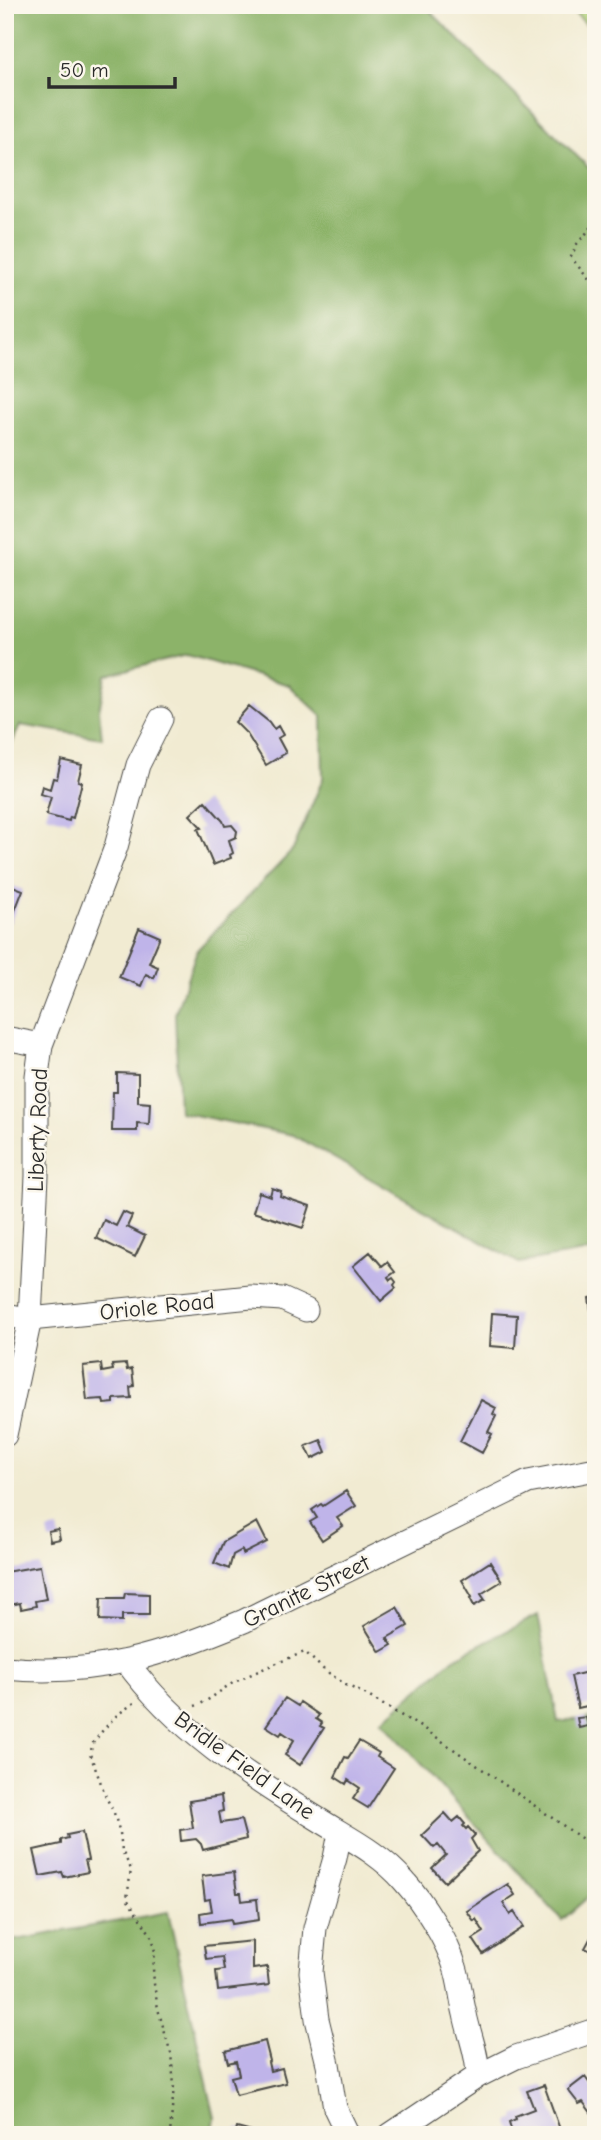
<svg xmlns="http://www.w3.org/2000/svg" width="601" height="2140" viewBox="0 0 601 2140" font-family="'Comic Neue',sans-serif">
<style>
.green{fill:#b0d179;stroke:#6e7e52;stroke-width:2}
.forest{fill:#8cb369;stroke:#5c6f4a;stroke-width:2}
.building{fill:#bfb4e9}
.lines{fill:none;stroke-linecap:round;stroke-linejoin:round}
.minor-casing{stroke:#494844;stroke-width:25}
.path{stroke:#494844;stroke-width:2.5;stroke-dasharray:2 5;stroke-linecap:butt}
.minor{stroke:#fff;stroke-width:23}
.labels{text-anchor:middle;stroke-width:5;stroke-linejoin:round;paint-order:stroke}
.street-label{font-size:23px;fill:#2b2b2b;stroke:#fbf7ec}
</style>
<rect width="100%" height="100%" fill="#fbf7ec"/>
<filter id="ink" filterUnits="userSpaceOnUse"><feTurbulence type="fractalNoise" baseFrequency=".0143" numOctaves="2"/><feDisplacementMap in="SourceGraphic" scale="14" xChannelSelector="R" yChannelSelector="G"/><feConvolveMatrix kernelMatrix="1 2 1 2 8 2 1 2 1" color-interpolation-filters="sRGB"/></filter>
<filter id="wash" filterUnits="userSpaceOnUse"><feTurbulence type="fractalNoise" baseFrequency=".00686" numOctaves="4" result="noise"/><feDisplacementMap in="SourceGraphic" scale="28" xChannelSelector="R" yChannelSelector="G"/><feGaussianBlur stdDeviation="1.57" result="paint"/><feColorMatrix in="noise" values="0 0 0 0 0 0 0 0 0 0 0 0 0 0 0 0 0 1.4 0 .05"/><feComposite in="paint" operator="in"/></filter>
<g filter="url(#wash)">
<rect width="100%" height="100%" fill="#f1ebd2"/>
<path class="green" d="M566 5H596V33Z"/>
<path class="forest" d="M5 5H424L596 175V1250L519 1263 293 1135 179 1112 175 1014 197 950 293 850 323 779 322 716 289 685 187 655 106 675 99 710 102 738 20 725 5 759Z
M538 1615 558 1722 596 1717V1890L562 1920 382 1721 454 1658Z
M168 1912 215 2118 212 2135H5V1942Z"/>
<g id="blocks">
<path class="building" d="M249 706 269 722 274 729 278 726 283 735 278 738 286 753 266 765 247 734 235 722Z
M61 760 82 765 78 781 82 782 73 818 70 817 69 821 46 815 51 797 40 794 42 786 50 789 53 778 57 779Z
M205 801 223 821 225 826 232 825 237 831 236 837 229 840 233 853 230 855 231 858 213 865 198 829 202 828 190 815Z
M5 883 23 890 10 923 8 922 5 928Z
M139 928 160 937 149 963 158 967 154 978 146 974 141 986 119 977Z
M117 1073 138 1074V1102L150 1103 149 1124 137 1123V1131H112L113 1092H117Z
M272 1188 281 1191 280 1196 310 1206 303 1228 253 1212 259 1192 270 1196Z
M123 1212 132 1216 127 1227 145 1236 135 1257 96 1238 104 1220 116 1226Z
M370 1252 382 1266 387 1262 395 1272 388 1277 390 1280 393 1278 396 1282 394 1285 396 1288 381 1301 353 1266Z
M596 1297V1323L593 1324 589 1298Z
M492 1313 517 1315 515 1348 490 1346Z
M101 1364 102 1372 113 1370 112 1365 126 1364 127 1370 132 1369 134 1386 130 1387 131 1398 114 1399V1403L104 1404 103 1399 87 1400 83 1366Z
M481 1400 496 1408 493 1414 496 1416 488 1432 492 1434 482 1453 460 1441Z
M321 1440 326 1452 312 1459 306 1446Z
M346 1491 356 1506 337 1518 343 1526 322 1540 310 1522 317 1518 312 1510 321 1504 323 1506Z
M257 1522 267 1542 243 1554 242 1550 233 1555 229 1569 214 1563 223 1542Z
M58 1529 60 1539 50 1541 48 1531Z
M490 1562 502 1581 481 1594 485 1600 474 1606 470 1598 472 1597 462 1580Z
M40 1566 46 1599 35 1601 36 1606 21 1609 20 1603 10 1605 5 1572Z
M125 1593 149 1594V1615H122V1621L100 1620 101 1598H124Z
M397 1607 408 1626 387 1638 392 1645 380 1652 364 1626Z
M596 1670V1704L578 1708 571 1676Z
M285 1698 298 1706 300 1702 319 1715 316 1719 322 1723 320 1726 324 1728 300 1765 285 1755 294 1740 282 1732 280 1735 266 1726Z
M586 1717 588 1726 579 1728 577 1718Z
M359 1741 379 1753 377 1757 394 1768 368 1808 353 1799 360 1788 348 1780 346 1784 335 1777 345 1757 348 1758Z
M221 1796 223 1811 219 1812 221 1823 241 1820 246 1839 203 1850 201 1844 196 1839 181 1841 180 1830 193 1828 189 1801Z
M445 1813 453 1822 459 1817 465 1824 463 1826 466 1829 468 1827 475 1835 471 1839 478 1851 445 1882 432 1868 446 1855 438 1845 434 1848 422 1835Z
M82 1832 88 1860H85L88 1872 64 1877 62 1872 40 1876 34 1850 61 1844V1840L68 1838 67 1835Z
M234 1872 237 1893H241L242 1901 257 1899 259 1920 232 1924 231 1919 201 1923 200 1913 212 1911 210 1899 205 1900 202 1876Z
M508 1884 515 1895 503 1903 510 1915 514 1912 524 1927 483 1954 473 1939 484 1932 476 1919 474 1921 467 1911Z
M596 1928V1954L585 1948Z
M253 1941V1969L267 1967 269 1985 218 1991 216 1971 224 1970 222 1957 206 1959 204 1946Z
M265 2041 270 2061 268 2062 270 2071 282 2068 286 2083 236 2095 231 2077 239 2075 236 2061 228 2063 225 2051Z
M585 2077 596 2092V2119L583 2102 579 2104 568 2090Z
M544 2085 562 2135H547L546 2133 513 2135 509 2122 516 2119 515 2116 534 2109 527 2091Z
M237 2128 259 2134V2135H235Z"/>
</g>
</g>
<g filter="url(#ink)">
<use href="#blocks" fill-opacity="0" stroke="#494844" stroke-width="2"/>
<g class="lines">
<g class="minor-casing">
<path id="minor" d="M5 1038 41 1045
M5 1315 30 1319 251 1297 282 1299 306 1310
M5 1435 30 1319 37 1176V1076L41 1045 116 847 138 765 161 719
M126 1661C175 1729 248 1776 318 1819 348 1838 380 1853 404 1881 423 1902 447 1940 455 1967 460 1982 461 1999 465 2014 469 2035 478 2054 478 2076L390 2135
M5 1668C94 1677 164 1655 244 1621L528 1482 596 1469
M340 1833 335 1858 315 1928 311 1972 317 2019 328 2064 335 2108 348 2135
M478 2076 516 2057 596 2030"/>
</g>
<path class="path" d="M596 222 577 244 571 257 596 289
M134 1703 117 1715 103 1730 93 1743 90 1754 106 1797 114 1813 120 1833 122 1851 131 1869 127 1899 153 1938 155 1953 153 1968 154 1984 158 2009 171 2054 174 2085 170 2135
M195 1706C210 1701 220 1690 233 1683 257 1671 281 1661 305 1652L323 1669 346 1685 363 1693 429 1732 591 1845 596 1850"/>
<use href="#minor" class="minor"/>
</g>
</g>
<g class="labels">
<g class="street-label">
<text transform="translate(37 1130) rotate(-88)" y="8">Liberty Road</text>
<text transform="translate(157 1306) rotate(-6)" y="8">Oriole Road</text>
<text transform="translate(306 1591) rotate(-26)" y="8">Granite Street</text>
<text transform="translate(245 1765) rotate(36)" y="8">Bridle Field Lane</text>
</g>
</g>
<rect width="601" height="2140" fill="none" stroke="#fbf7ec" stroke-width="28"/>
<path d="M49 77v10h126v-10" fill="none" stroke="#2b2b2b" stroke-width="3.5"/>
<text x="60" y="77" font-size="21" fill="#2b2b2b" stroke="#fbf7ec" stroke-width="5" paint-order="stroke">50 m</text>
</svg>
